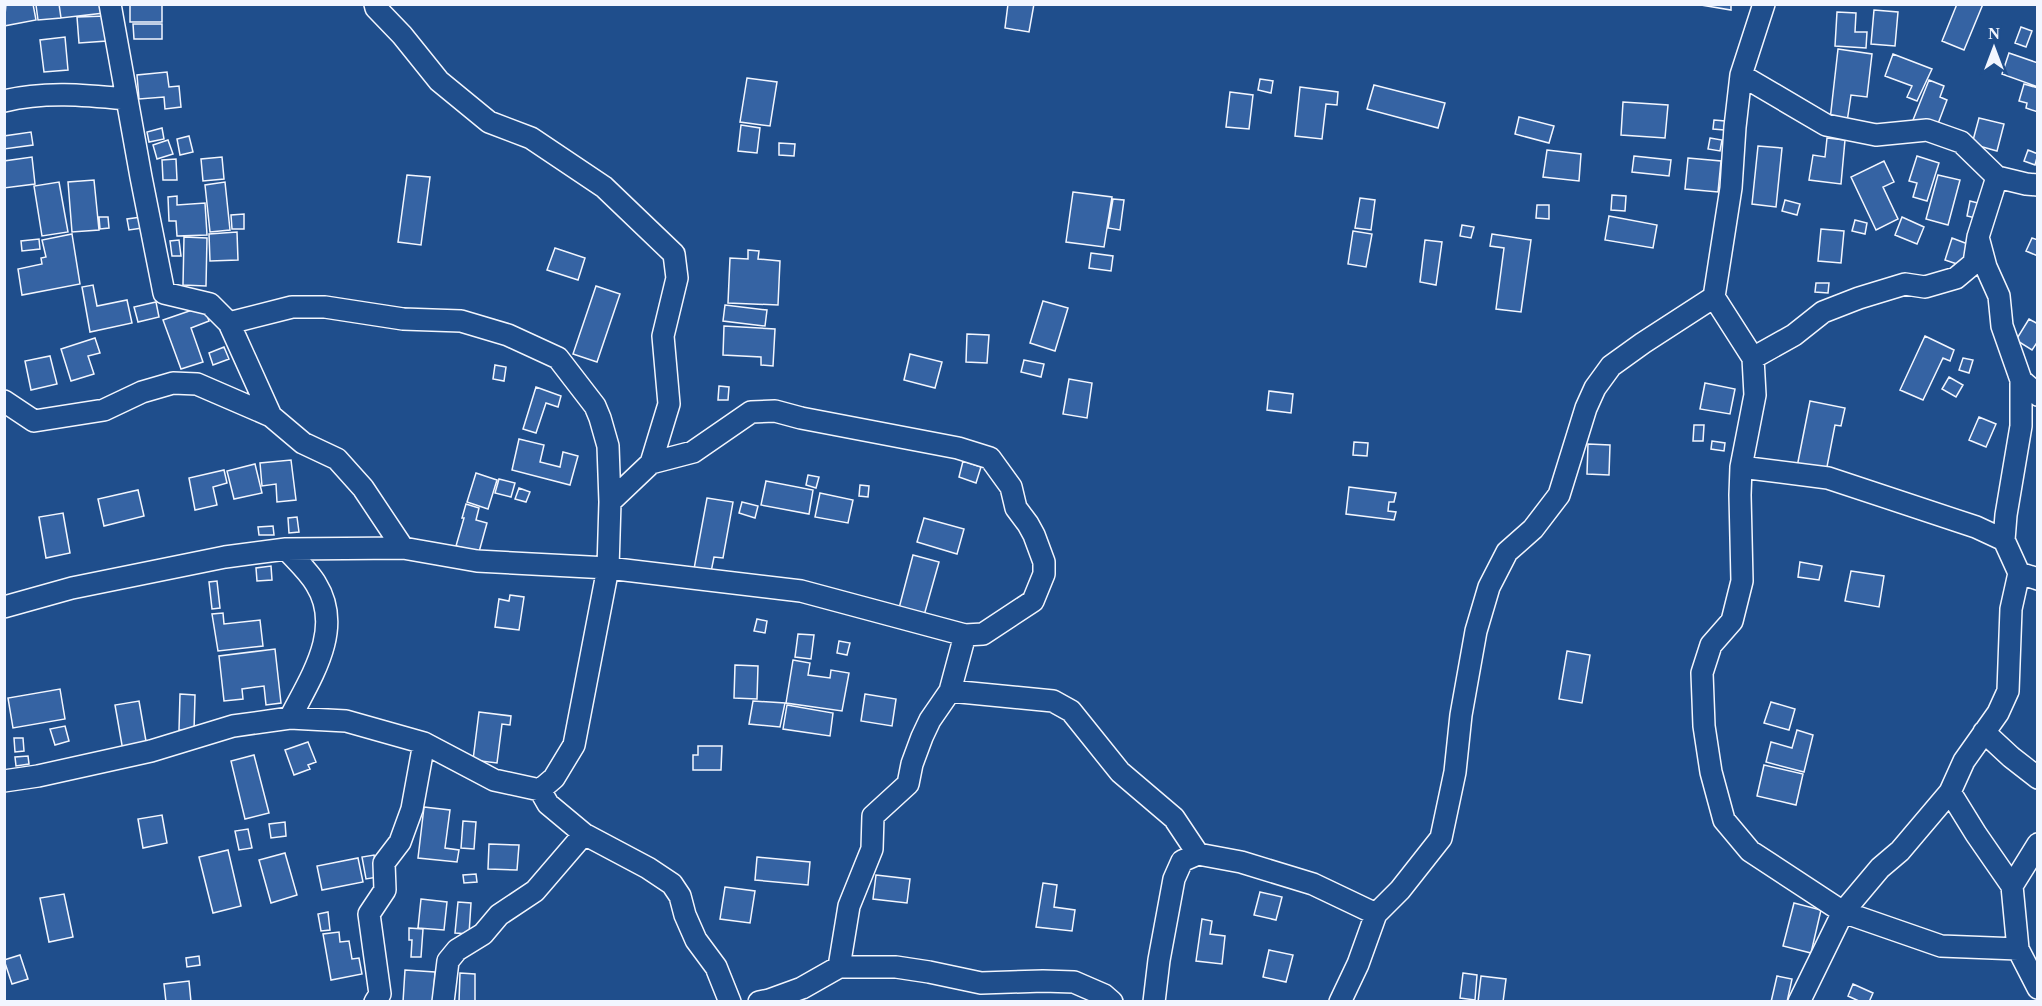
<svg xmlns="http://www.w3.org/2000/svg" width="2042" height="1006" viewBox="0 0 2042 1006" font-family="'Times New Roman',serif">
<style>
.building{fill:#3563a3;stroke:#f2f6ff;stroke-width:1.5}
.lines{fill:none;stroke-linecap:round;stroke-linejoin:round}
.minor-casing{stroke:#f2f6ff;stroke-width:24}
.minor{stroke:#1f4e8c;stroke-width:21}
</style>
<rect width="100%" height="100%" fill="#1f4e8c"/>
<path class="building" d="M6 4H33L36 20 4 26Z
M59 4H103L104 13 61 18Z
M59 4 61 18 38 20 36 5Z
M130 4H162V22H130Z
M1008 4H1034L1029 32 1005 28Z
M1695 4H1731V10Z
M1957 4H1983L1964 50 1942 41Z
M1874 10 1898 12 1895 46 1871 44Z
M1837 12 1856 13 1855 32H1867L1866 48 1835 46Z
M106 16 107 41 79 43 77 17Z
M133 24H162V39H134Z
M2021 27 2032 31 2026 47 2015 43Z
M65 37 68 70 44 72 40 40Z
M1838 49 1872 54 1867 97 1851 95 1847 122 1830 120Z
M2009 53 2038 63V87L2002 74Z
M1893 54 1932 69 1917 101 1907 97 1912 86 1885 76Z
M167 72 169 87 179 86 181 107 165 109 164 97 139 99 137 75Z
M747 78 777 82 770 126 740 122Z
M1260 79 1273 81 1271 93 1258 90Z
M1929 80 1944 86 1940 97 1947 100 1936 129 1913 120Z
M2024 84 2038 88V112L2026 108 2027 103 2019 101Z
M1374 85 1445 103 1438 128 1367 109Z
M1300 87 1338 92 1337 105 1326 104 1322 139 1295 136Z
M1230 92 1253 95 1249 129 1226 127Z
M1623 102 1668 105 1665 138 1621 135Z
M1519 117 1554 126 1549 143 1515 134Z
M1979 118 2004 124 1997 151 1972 144Z
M1714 120 1725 121 1724 130 1713 129Z
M741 125 760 128 757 153 738 151Z
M162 128 164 139 149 142 147 132Z
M31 132 33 145 4 149V136Z
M189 136 193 152 180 155 177 139Z
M1710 138 1722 140 1720 151 1708 149Z
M1827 138 1845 140 1841 184 1809 180 1813 155 1825 157Z
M168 140 173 154 157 159 153 145Z
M779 143 795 144 794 156 779 155Z
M1758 146 1782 148 1776 207 1752 204Z
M1547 150 1581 154 1579 181 1543 177Z
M2028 150 2038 154 2035 165 2024 161Z
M1634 156 1671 160 1669 176 1632 172Z
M1917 156 1939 163 1927 201 1913 197 1917 183 1909 181Z
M32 157 35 184 4 188V161Z
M222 157 224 179 203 181 201 159Z
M1688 158 1721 161 1718 192 1685 189Z
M176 159 177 180H163L162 160Z
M1884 161 1894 182 1883 187 1898 219 1876 230 1851 177Z
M407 175 430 177 421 245 398 242Z
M1938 175 1960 180 1948 225 1926 219Z
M94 180 99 230 72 232 68 182Z
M59 182 68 232 42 236 34 186Z
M225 182 230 230 210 232 205 185Z
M1073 192 1112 197 1104 247 1066 242Z
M1612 195 1626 196 1625 211 1611 210Z
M177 196V205L205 203 207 235 177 236 176 221H169L168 197Z
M1360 198 1375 200 1371 230 1355 228Z
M1113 199 1124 200 1120 230 1108 228Z
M1785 200 1800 204 1797 215 1782 211Z
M1970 201 1982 204 1980 219 1967 216Z
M1537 205H1549V219L1536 218Z
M244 214V229H232L231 215Z
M1609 216 1657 225 1653 248 1605 240Z
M99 217H108L109 228 100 229Z
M141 217 142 228 129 230 127 219Z
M1902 217 1924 227 1917 244 1895 235Z
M1855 220 1867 223 1865 234 1852 231Z
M1462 225 1474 227 1471 238 1460 236Z
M1821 229 1844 231 1841 263 1818 261Z
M1353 231 1372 234 1366 267 1348 264Z
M237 232 238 260 210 261 209 234Z
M72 234 80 284 22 295 18 269 42 264 41 258 46 257 42 240Z
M1492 234 1531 240 1521 312 1496 309 1504 248 1490 246Z
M184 237 207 238 206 286 183 285Z
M1952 238 1973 246 1966 267 1945 260Z
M2032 238 2038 240V256L2026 251Z
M39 239 40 249 22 251 21 241Z
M179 240 181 256H172L170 241Z
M1425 240 1442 242 1436 285 1420 282Z
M555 248 585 258 578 280 547 270Z
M748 250 759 251 758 259 780 261 778 305 728 303 730 258 748 259Z
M1091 253 1113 256 1111 271 1089 268Z
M1816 283H1829L1828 293 1815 292Z
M93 285 97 306 127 300 132 323 90 332 82 287Z
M596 286 620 294 597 362 573 354Z
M1043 301 1068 308 1055 351 1030 343Z
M156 302 159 317 138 322 134 307Z
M725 305 767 310 765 326 723 321Z
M204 306 209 321 191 328 203 362 181 369 163 320Z
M2029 319 2038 324V341L2032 350 2016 340Z
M724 326 775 329 773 366 761 365V357L723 355Z
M967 334 989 335 987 363 966 362Z
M1925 336 1954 350 1950 361 1943 358 1923 400 1900 390Z
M95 338 100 353 88 356 94 374 71 381 61 349Z
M224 347 229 359 213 365 209 353Z
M910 354 942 362 935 388 904 380Z
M50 356 57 384 31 390 25 361Z
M1963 358 1973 360 1969 373 1959 370Z
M1024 360 1044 364 1041 377 1021 372Z
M495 365 506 367 504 381 493 379Z
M1949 377 1963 385 1956 397 1942 389Z
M1069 379 1092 383 1087 418 1063 414Z
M1705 383 1735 389 1730 414 1700 409Z
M719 386 729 387 728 400H718Z
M536 387 561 396 558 407 546 403 536 433 523 429Z
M1269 391 1293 394 1291 413 1267 410Z
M1810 401 1845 408 1841 426 1835 425 1826 472 1797 467Z
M1979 417 1996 424 1986 447 1969 440Z
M1694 425H1704L1703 441H1693Z
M519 439 544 445 540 462 560 467 563 452 578 456 570 485 512 470Z
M1712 441 1725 443 1724 451 1711 449Z
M1354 442 1368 443 1367 456 1353 455Z
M1588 444 1610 445 1609 475 1587 474Z
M291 460 296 500 277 502 276 484 262 486 260 463Z
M963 461 981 467 976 483 959 477Z
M255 464 262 493 234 499 227 471Z
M224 470 227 483 213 487 217 505 195 510 189 478Z
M476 473 497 480 488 509 467 502Z
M808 475 819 477 816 488 806 485Z
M499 479 515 483 511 497 495 493Z
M766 481 813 490 809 514 761 505Z
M860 485 869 486 868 497 859 496Z
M1349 487 1396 493 1394 502H1389L1388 511 1396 512 1394 520 1346 514Z
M519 488 530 492 526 502 515 499Z
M138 490 144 516 104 526 98 499Z
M820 493 853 500 848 523 815 517Z
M707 498 733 502 723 558 714 557 711 572 694 569Z
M742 502 758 506 755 518 739 513Z
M466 504 479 508 476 520 487 523 479 552 456 546 464 518H462Z
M63 513 70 553 46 558 39 517Z
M297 517 299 532 289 533 288 518Z
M924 518 964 529 957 554 917 542Z
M273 526 274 535H259L258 527Z
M913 555 939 562 923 619 898 612Z
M1800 562 1822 566 1819 580 1798 577Z
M271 566 272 580 257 581 256 568Z
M1851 571 1884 576 1879 607 1845 601Z
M217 581 220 608 212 609 209 582Z
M510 595 524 597 519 630 495 627 499 599 509 601Z
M223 613 224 624 260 620 263 646 218 651 212 614Z
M757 619 767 621 765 633 754 631Z
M798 634 814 635 811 659 795 657Z
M839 641 850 643 847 655 837 653Z
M275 649 281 703 266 705 264 686 242 689 243 699 224 701 219 656Z
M1567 651 1590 655 1582 703 1559 699Z
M793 660 810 663 808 675 830 678 831 670 849 673 842 711 786 703Z
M735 665 758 666 757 699 734 698Z
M60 689 65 719 13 728 8 698Z
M180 694 195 695 194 731 179 730Z
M865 694 896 699 892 726 861 721Z
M139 701 147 747 123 751 115 705Z
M753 701 785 703 780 727 749 724Z
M1771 702 1795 709 1789 730 1764 723Z
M787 705 833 713 830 736 783 729Z
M479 712 511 716 510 725 502 724 497 763 473 760Z
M65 726 69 741 55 745 50 729Z
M1797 730 1813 735 1804 772 1766 762 1771 742 1792 748Z
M14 738H23L24 751 15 752Z
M308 742 316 762 308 765 310 769 294 775 285 750Z
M698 746H722L721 770H693V755H698Z
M254 755 269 813 245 819 231 761Z
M28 756 29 764 16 766 15 757Z
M1764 765 1803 774 1796 805 1757 796Z
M424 807 450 810 445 848 459 850 457 862 418 858Z
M162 815 167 843 143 848 138 819Z
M463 821 476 822 474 849 461 848Z
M285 822 286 836 271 838 269 824Z
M248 829 252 848 239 850 235 831Z
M489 844 519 845 517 870 488 869Z
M228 850 241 906 213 913 199 857Z
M285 853 297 895 271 903 259 860Z
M374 855 378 877 366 879 362 857Z
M757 857 810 862 808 885 755 880Z
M358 858 363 882 322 890 317 866Z
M476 874 477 882 464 883 463 875Z
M876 875 910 879 907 903 873 899Z
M1043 883 1057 885 1054 907 1075 910 1072 931 1036 927Z
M725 887 755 891 750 923 720 919Z
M1260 892 1282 897 1276 920 1254 915Z
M64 894 73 937 49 942 40 898Z
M421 899 447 902 444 930 418 928Z
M458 902 471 903 469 934 455 933Z
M1794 903 1821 910 1811 953 1783 946Z
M328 912 330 930 321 931 318 914Z
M1202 919 1212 921 1210 934 1225 936 1222 964 1196 961Z
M409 928 423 929 421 957H411L412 940H409Z
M339 932 340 942 349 941 352 959 359 958 362 974 331 980 323 934Z
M1269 950 1293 955 1286 982 1263 977Z
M20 955 28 979 12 984 4 960Z
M199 956 200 965 187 967 186 958Z
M405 970 435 972 433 1002H403Z
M460 973 475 974V1002H459Z
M1463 973 1477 975 1475 1000 1460 998Z
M1481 976 1506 979 1503 1002H1478Z
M1777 976 1792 979 1787 1002H1771Z
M189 981 191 1002H166L164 984Z
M1853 984 1873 993 1869 1002H1861L1848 996Z"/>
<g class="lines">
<g class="minor-casing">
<path id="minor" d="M110 4 141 177 164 293 210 304 229 323 271 416
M375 4 376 8 402 35 439 81 489 122 531 138 604 187 674 254 677 278 663 336 669 404 651 463 610 502
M1764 4 1741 75 1735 127 1731 188 1714 297 1753 358 1755 395 1741 467 1740 495 1742 581 1732 621 1711 645 1702 673 1704 726 1711 772 1724 820 1750 851 1843 912 1941 946 2018 949
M1741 75 1826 125 1876 135 1927 130 1961 142 1997 177 2026 184 2038 185
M4 101C45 91 85 95 127 99
M1997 177 1978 237 1986 267 1999 296 2002 326 2021 380 2038 395
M1753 358 1794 335 1823 312 1859 298 1905 284 1925 287 1956 278 1974 263 1978 237
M4 401 34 421 104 410 142 392 173 383 197 384 271 416 303 443 337 459 363 488 403 548
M1741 467 1828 478 1976 527 2004 540 2019 573 2011 609 2008 691 1998 713 1964 761 1950 792 1900 851 1880 868 1843 912 1799 1002
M2004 540 2006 515 2021 426V380
M286 549C296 560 309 572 316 584 344 629 311 677 290 718
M2019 573 2038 579
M4 607 72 588 225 557 286 549 403 548 477 561 608 568 801 591 965 635 983 634 1033 601 1044 574V562L1034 535 1028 524 1016 508 1011 487 990 458 958 448 801 418 775 411 751 412 693 452 651 463
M950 691 1053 701 1071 711 1120 772 1174 818 1198 854 1182 861 1174 879 1159 960 1154 1002
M1984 732 2011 757 2038 778
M4 781 38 776 151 751 233 726 290 718 346 721 424 743 494 780 540 790 554 778 574 745 608 568 610 502 608 446 600 418 595 406 558 358 508 335 461 321 403 319 325 307H292L229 323
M540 790 548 804 584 834 648 868 672 884 680 896 685 915 696 940 716 967 730 1002
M1950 792 1976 834 2012 886
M2038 844 2012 886 2018 949 2038 988
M1198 854 1241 862 1313 884 1376 914
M839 967 849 906 872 849 873 816 908 784 912 764 922 737 930 720 950 691 965 635
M375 1002 380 994 369 914 385 890 384 863 400 842 412 809 424 743
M443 1002 448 961 457 950 483 934 499 915 535 891 584 834
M759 1002 769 1000 802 988 839 967H896L929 972 981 983 1043 981 1074 982 1104 995 1112 1002
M1340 1002 1358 964 1376 914 1400 890 1441 838 1455 772 1461 715 1476 631 1489 587 1507 552 1533 529 1559 495 1586 408 1595 388 1611 366 1643 343 1714 297"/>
</g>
<use href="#minor" class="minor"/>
</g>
<rect width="2042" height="1006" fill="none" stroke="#f2f6ff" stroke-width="12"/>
<g transform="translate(1994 48)" stroke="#1f4e8c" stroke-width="4.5" paint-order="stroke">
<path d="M0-4.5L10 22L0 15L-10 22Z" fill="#f2f6ff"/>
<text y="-9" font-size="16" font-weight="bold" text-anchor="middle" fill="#f2f6ff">N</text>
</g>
</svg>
